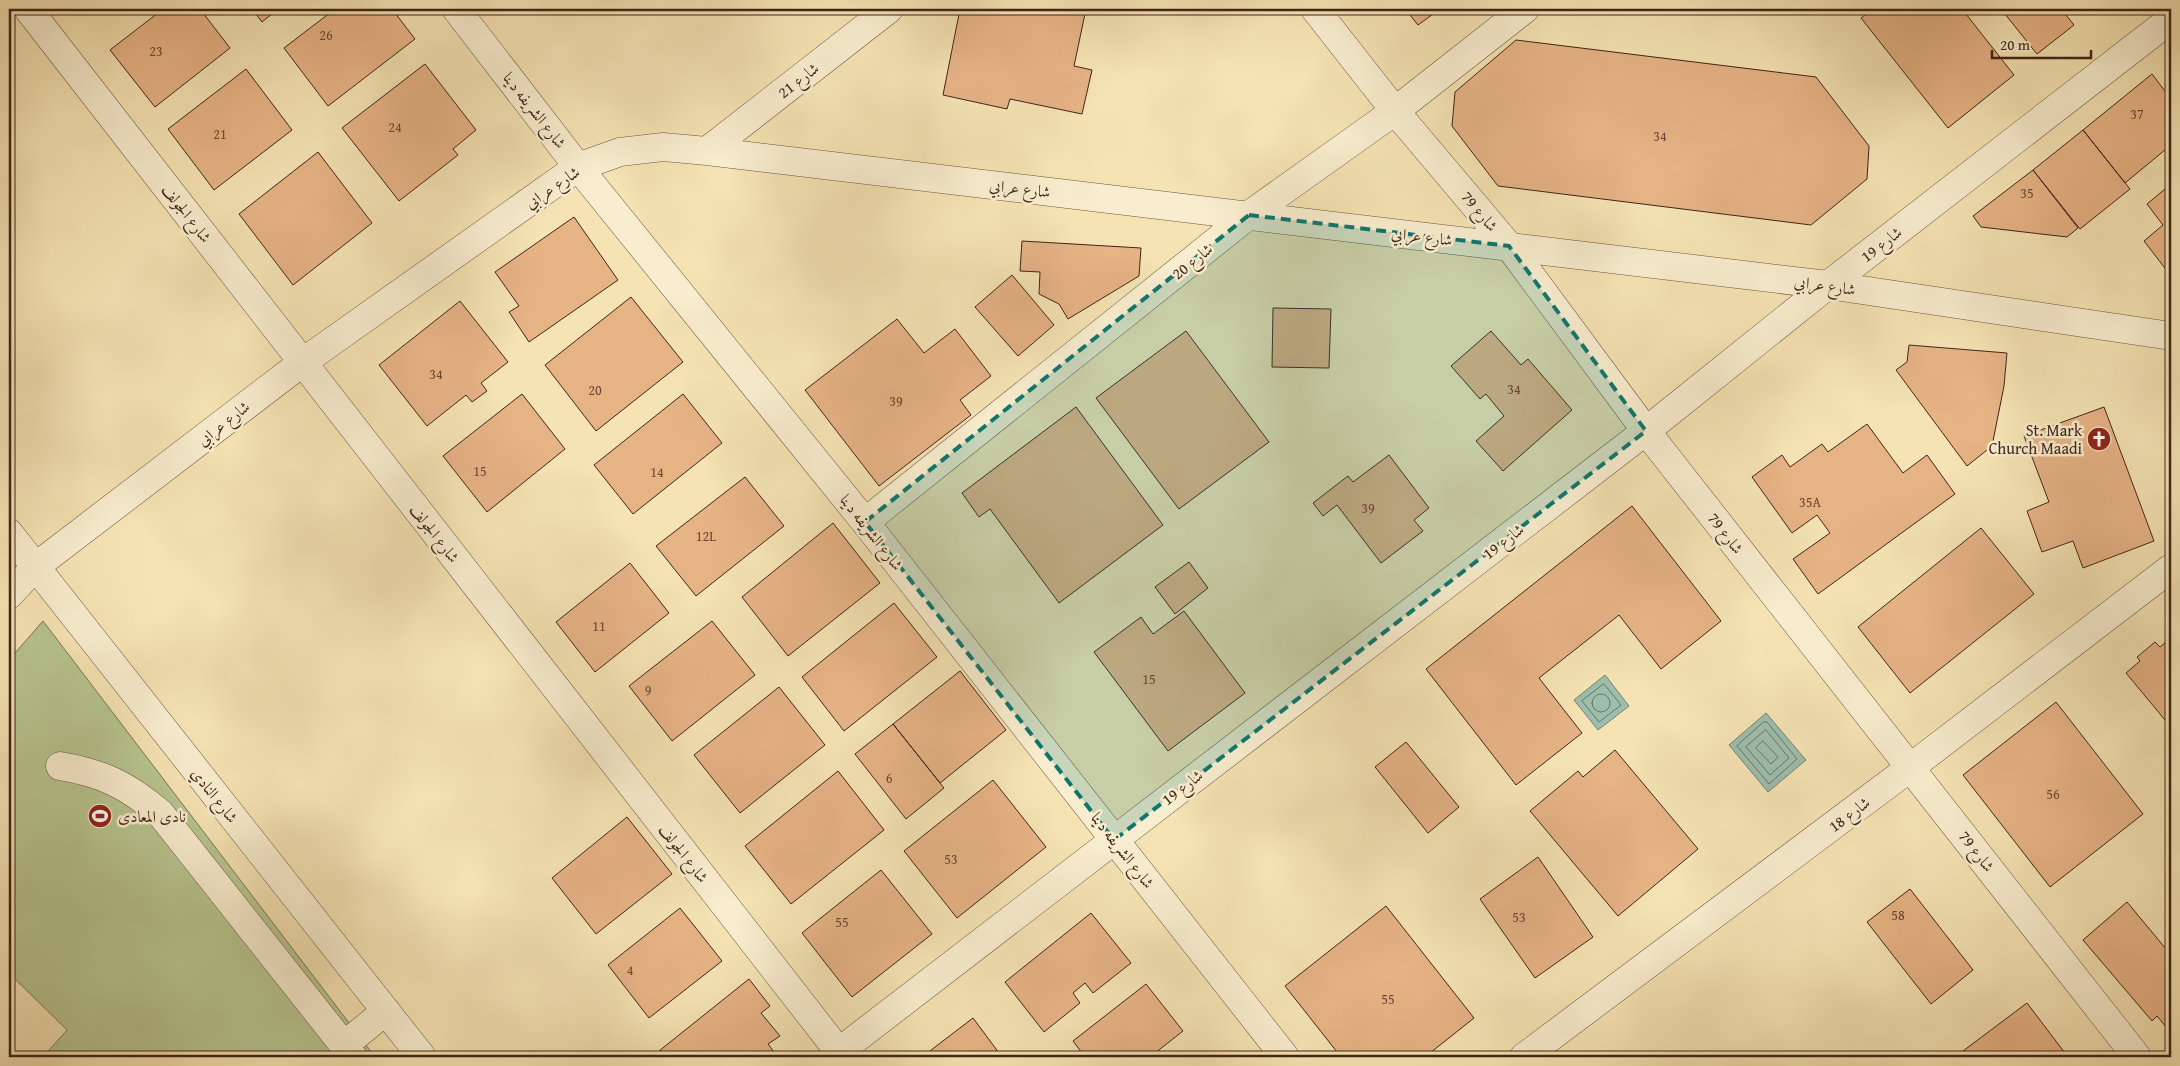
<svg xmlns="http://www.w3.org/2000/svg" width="2180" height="1066" viewBox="0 0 2180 1066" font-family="'Gentium Book Plus',Amiri,serif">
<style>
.green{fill:#b7c590;stroke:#7c7455}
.water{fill:#9cbeac;stroke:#778072}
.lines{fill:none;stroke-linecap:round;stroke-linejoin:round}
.shore{stroke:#6e7163;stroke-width:1}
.building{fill:#e6b385;stroke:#40241a}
.minor-casing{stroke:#6d5440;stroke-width:29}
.minor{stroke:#f8edce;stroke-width:28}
.marked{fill:#0f766e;fill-opacity:0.2;stroke:#0f766e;stroke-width:4;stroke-dasharray:10 6;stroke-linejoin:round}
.labels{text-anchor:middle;stroke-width:5;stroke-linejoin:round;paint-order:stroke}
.number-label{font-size:14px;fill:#6a4835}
.street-label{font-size:16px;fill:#40241a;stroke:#f8edce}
.poi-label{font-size:16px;fill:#40241a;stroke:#f8edce;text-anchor:end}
</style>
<rect width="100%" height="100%" fill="#f5e3b3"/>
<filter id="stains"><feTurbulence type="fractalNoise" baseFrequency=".004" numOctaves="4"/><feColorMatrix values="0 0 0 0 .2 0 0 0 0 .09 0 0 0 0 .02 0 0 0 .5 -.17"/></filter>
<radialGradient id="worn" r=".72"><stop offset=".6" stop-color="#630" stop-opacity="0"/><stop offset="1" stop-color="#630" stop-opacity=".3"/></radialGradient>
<path class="green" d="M43 621 375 1057H43L67 1030 9 973V660Z"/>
<path class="water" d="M1605 675 1629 706 1598 730 1574 700Z
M1766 713 1806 760 1768 792 1729 745Z"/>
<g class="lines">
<path class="shore" d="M1604 684 1621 705 1599 722 1582 701Z
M1592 703a9 9 0 1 1 18 0a9 9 0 1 1-18 0Z
M1764 722H1767L1797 759 1769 784 1737 746Z
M1766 730 1789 758 1770 775 1746 747Z
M1763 741 1778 757 1771 764 1756 748Z"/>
</g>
<path class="building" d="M163 9H200L230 48 155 107 110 50Z
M252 9H278L262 22Z
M335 9H392L415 39 328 106 284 48Z
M960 9H1086L1074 66 1092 70 1082 114 1010 99 1007 109 943 95Z
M1405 9H1440L1418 25Z
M1873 9H1962L2014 75 1948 128 1861 18Z
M2001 9H2061L2074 25 2037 54Z
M1516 40 1816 77 1869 146 1867 179 1811 225 1498 186 1452 126 1455 92Z
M425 64 476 130 453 149 458 155 399 201 342 128Z
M246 69 292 130 214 190 168 129Z
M2152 74 2171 99V145L2125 183 2083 130Z
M2083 130 2130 189 2080 229 2033 170Z
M318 152 372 223 293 285 239 214Z
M2033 170 2078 228 2067 237 1981 227 1973 216Z
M2171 184V276L2144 241 2163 225 2147 204Z
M574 217 618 280 529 342 509 312 519 306 495 272Z
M1022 241 1141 248 1139 276 1068 319 1059 304 1039 294 1040 272 1020 271Z
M1012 275 1054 325 1018 356 975 307Z
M631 297 683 362 596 431 545 365Z
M460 301 508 362 481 383 487 391 472 402 466 395 427 426 379 365Z
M1273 308 1331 309 1329 368 1272 367Z
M897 319 924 353 955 329 991 376 960 400 971 415 879 486 805 390Z
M1186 331 1269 442 1179 509 1096 398Z
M1491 331 1521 365 1528 359 1572 410 1503 471 1476 441 1504 416 1486 394 1480 399 1451 366Z
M1909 345 2007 353 2004 386 1992 446 1967 466 1896 370 1907 362Z
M522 394 565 449 487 512 443 456Z
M683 394 722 443 633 514 594 465Z
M1076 407 1163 525 1059 603 990 509 979 517 962 493Z
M2104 407 2154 541 2083 568 2073 541 2042 552 2027 511 2049 502 2024 436Z
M1867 424 1903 473 1927 455 1955 494 1818 594 1793 559 1830 533 1817 515 1792 533 1752 477 1782 455 1790 467 1822 444 1828 452Z
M1389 455 1429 508 1414 520 1423 531 1381 563 1337 505 1323 516 1313 503 1348 476 1353 482Z
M745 477 784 526 696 596 656 546Z
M1632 506 1721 621 1661 669 1619 615 1539 678 1582 733 1516 785 1426 669Z
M833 523 880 583 788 656 742 597Z
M1981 528 2034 594 1910 693 1858 627Z
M1189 562 1208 588 1175 614 1155 587Z
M630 563 669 613 595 672 556 622Z
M894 603 937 657 844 731 802 677Z
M1184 611 1245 693 1168 751 1094 652 1141 617 1153 634Z
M712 621 755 675 672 741 629 686Z
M2171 638V714L2165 720 2126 673 2140 661 2137 657 2155 642 2160 647Z
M960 671 1006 730 940 783 893 724Z
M779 687 825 745 740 813 694 755Z
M2056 702 2143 814 2050 887 1963 775Z
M893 724 944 788 906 819 855 754Z
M1406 742 1459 807 1428 833 1375 767Z
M1615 750 1698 849 1618 916 1530 811 1578 771 1583 777Z
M838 771 884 830 791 904 745 846Z
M993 780 1046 847 957 918 904 851Z
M627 817 672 874 596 934 552 878Z
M1538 857 1593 937 1535 978 1480 899Z
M881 870 932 934 852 997 802 933Z
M1910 889 1973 970 1931 1004 1867 922Z
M2127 902 2171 955V1033L2157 1016 2152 1021 2083 940Z
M1386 906 1474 1018 1425 1057H1341L1285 986Z
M680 908 722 961 649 1018 608 965Z
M1091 913 1131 963 1093 993 1085 983 1073 993 1080 1003 1044 1032 1005 982Z
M749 979 770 1006 761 1013 780 1036 768 1044 774 1052 766 1057H660L659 1051Z
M1146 984 1183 1031 1150 1057H1085L1073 1041Z
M2027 1003 2068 1057H1955Z
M973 1018 1002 1057H922Z"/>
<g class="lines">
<g class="minor-casing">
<path id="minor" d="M28 9 843 1057
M456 9 578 167 865 522 1285 1057
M1315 9 1395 111 1509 246 1646 431 2137 1057
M707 151 889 9
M865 522 1249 215 1395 111 1525 9
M9 533 422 1057
M9 595 35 567 303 362 578 167 620 152 663 147 707 151 1828 285 2171 336
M60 766C102 773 127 785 160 813L353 1057
M343 1046 386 1011
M832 1057 1646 431 1828 285 2171 19
M1524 1057 1911 767 2171 568"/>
</g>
<use href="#minor" class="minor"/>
</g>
<path class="marked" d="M1249 215 1509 246 1646 431 1114 840 865 522Z"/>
<defs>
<g id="church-disc" transform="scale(1.25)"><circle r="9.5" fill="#8f2418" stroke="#f8edce"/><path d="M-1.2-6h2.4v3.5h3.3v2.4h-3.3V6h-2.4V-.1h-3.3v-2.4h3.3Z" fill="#fff"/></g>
<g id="stadium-disc" transform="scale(1.25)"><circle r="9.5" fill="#8f2418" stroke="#f8edce"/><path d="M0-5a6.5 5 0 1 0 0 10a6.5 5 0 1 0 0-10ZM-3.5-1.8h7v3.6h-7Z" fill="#fff"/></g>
</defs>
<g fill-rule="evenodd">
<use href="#church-disc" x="2099" y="439"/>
<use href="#stadium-disc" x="100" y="816"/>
</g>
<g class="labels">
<g class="number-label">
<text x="326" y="40">26</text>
<text x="156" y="56">23</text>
<text x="2137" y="119">37</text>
<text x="395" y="132">24</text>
<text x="220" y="139">21</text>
<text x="1660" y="141">34</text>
<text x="2027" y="198">35</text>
<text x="436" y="379">34</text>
<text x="1514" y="394">34</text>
<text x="595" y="395">20</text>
<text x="896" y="406">39</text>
<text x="480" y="476">15</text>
<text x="657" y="477">14</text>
<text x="1810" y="507">35A</text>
<text x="1368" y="513">39</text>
<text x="706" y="541">12L</text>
<text x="599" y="631">11</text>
<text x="1149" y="684">15</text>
<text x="648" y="695">9</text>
<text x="889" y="783">6</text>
<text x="2053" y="799">56</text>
<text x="951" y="864">53</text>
<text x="1898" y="920">58</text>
<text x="1519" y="922">53</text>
<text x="842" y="927">55</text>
<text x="630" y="975">4</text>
<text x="1388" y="1004">55</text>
</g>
<g class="street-label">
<text transform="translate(798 80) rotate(-38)" y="6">شارع 21</text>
<text transform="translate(535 110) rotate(52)" y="6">شارع الشريفه دينا</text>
<text transform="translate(552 187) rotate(-34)" y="6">شارع عرابي</text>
<text transform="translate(1020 188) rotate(7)" y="6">شارع عرابي</text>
<text transform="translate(1480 211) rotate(50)" y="6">شارع 79</text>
<text transform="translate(187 213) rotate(52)" y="6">شارع الجولف</text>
<text transform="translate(1422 236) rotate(7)" y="6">شارع عرابي</text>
<text transform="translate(1881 244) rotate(-38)" y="6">شارع 19</text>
<text transform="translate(1192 261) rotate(-39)" y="6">شارع 20</text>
<text transform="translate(1825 285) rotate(8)" y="6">شارع عرابي</text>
<text transform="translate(223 423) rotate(-38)" y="6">شارع عرابي</text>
<text transform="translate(872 532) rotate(52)" y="6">شارع الشريفه دينا</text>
<text transform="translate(435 533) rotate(52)" y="6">شارع الجولف</text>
<text transform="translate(1726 533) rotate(52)" y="6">شارع 79</text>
<text transform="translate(1503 541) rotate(-38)" y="6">شارع 19</text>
<text transform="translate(1182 787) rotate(-38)" y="6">شارع 19</text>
<text transform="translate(215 795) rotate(52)" y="6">شارع النادي</text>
<text transform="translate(1849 814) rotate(-37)" y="6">شارع 18</text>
<text transform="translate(1123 850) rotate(52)" y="6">شارع الشريفه دينا</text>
<text transform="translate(1977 851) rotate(52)" y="6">شارع 79</text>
<text transform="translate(684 853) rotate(52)" y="6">شارع الجولف</text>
</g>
<g class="poi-label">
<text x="2082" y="436">St. Mark<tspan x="2082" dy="18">Church Maadi</tspan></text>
<text x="118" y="822" text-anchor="start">نادى المعادى</text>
</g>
</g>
<rect width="2180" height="1066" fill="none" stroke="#f5e3b3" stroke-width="30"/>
<rect x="10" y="10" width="2160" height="1046" fill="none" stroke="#40241a" stroke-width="2.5"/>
<rect x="15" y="15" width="2150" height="1036" fill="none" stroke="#40241a"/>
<path d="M1992 50v8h99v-8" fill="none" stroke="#40241a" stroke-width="2.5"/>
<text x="2000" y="50" font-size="15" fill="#40241a" stroke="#f8edce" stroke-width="4" paint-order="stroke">20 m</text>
<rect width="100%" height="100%" filter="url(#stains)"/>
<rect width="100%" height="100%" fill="url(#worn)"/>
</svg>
